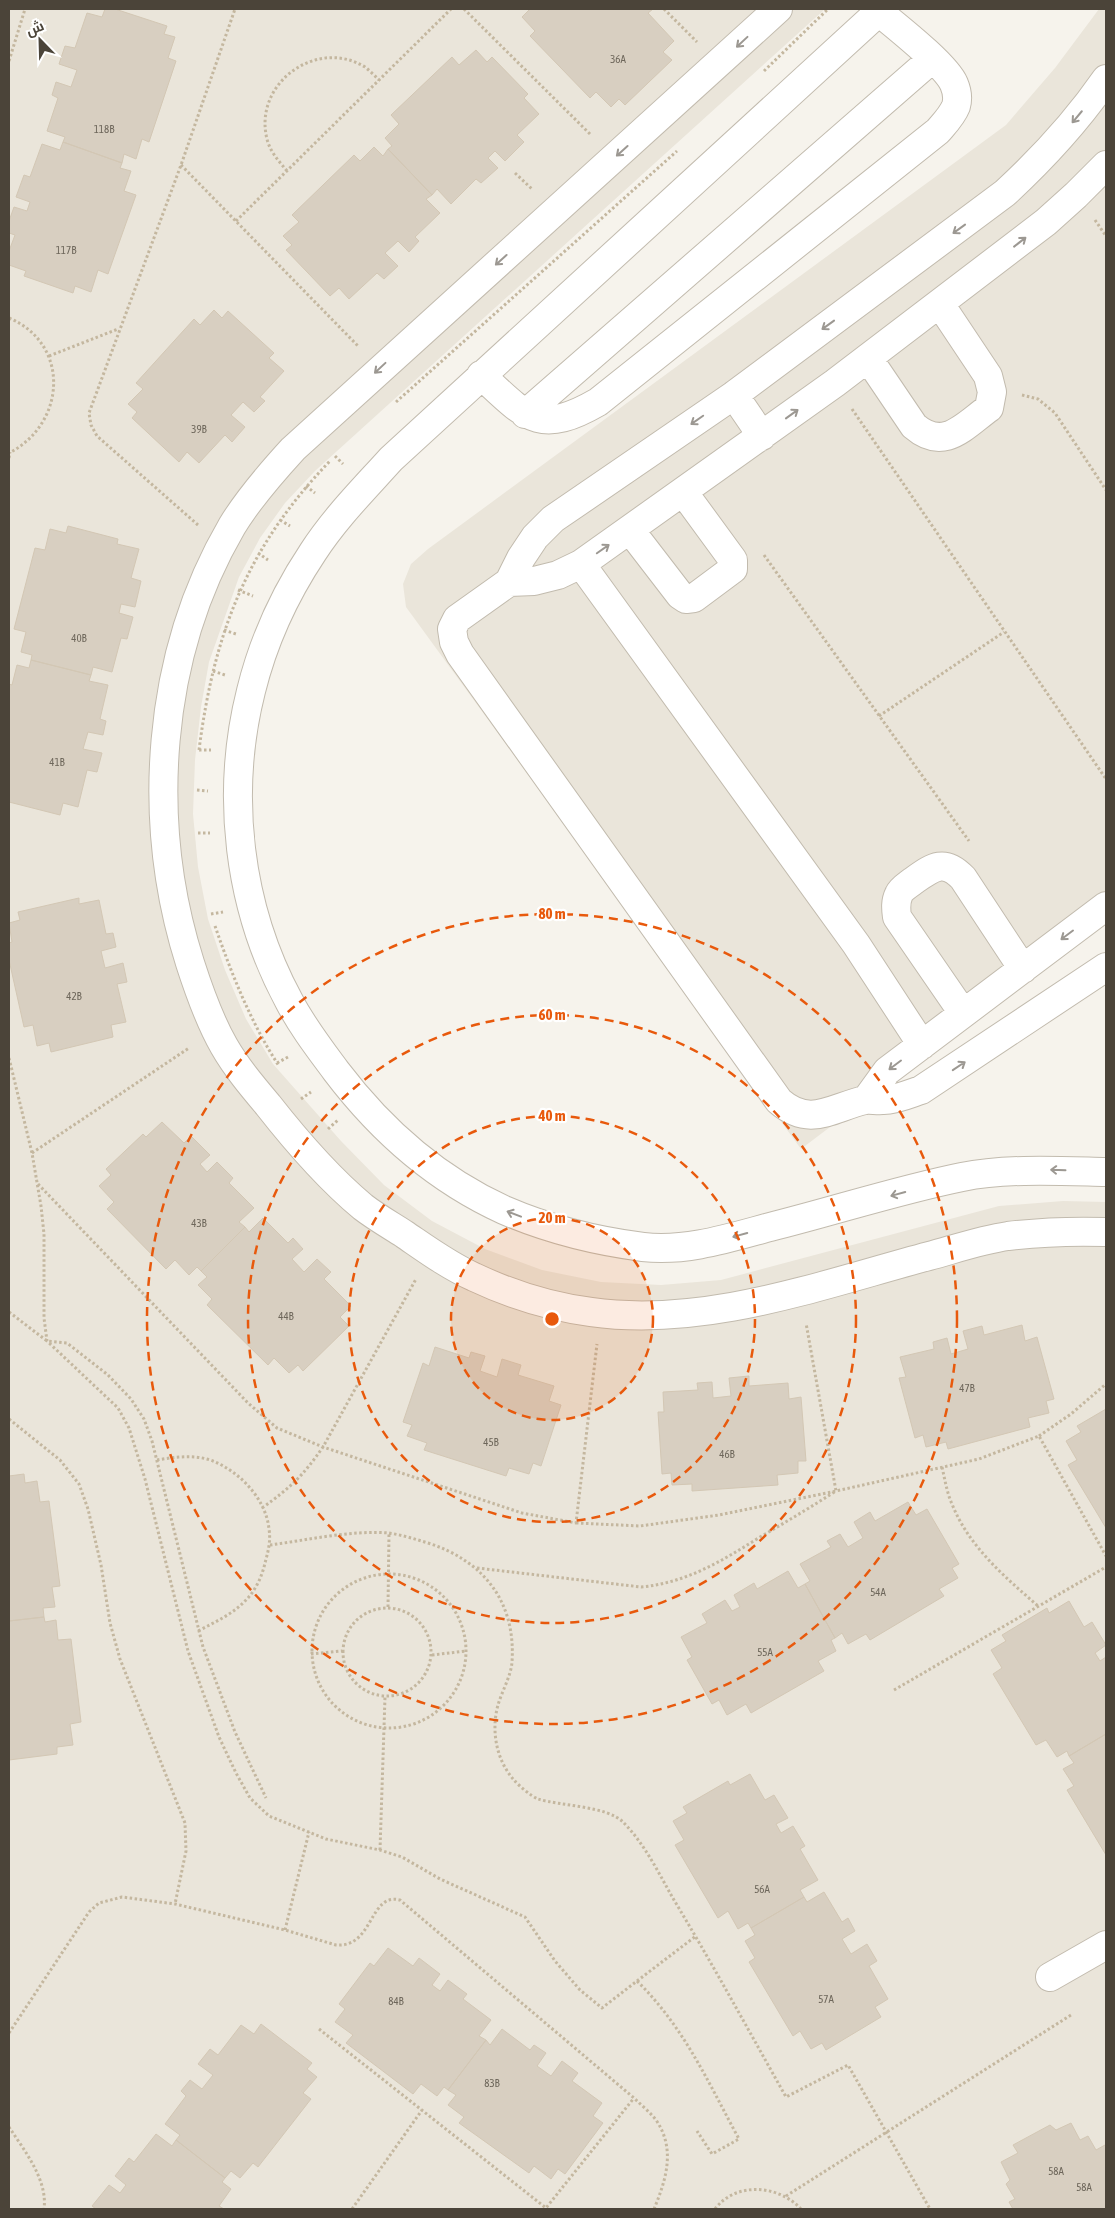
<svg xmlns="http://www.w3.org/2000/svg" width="1115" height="2218" viewBox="0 0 1115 2218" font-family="'Asap Condensed',Cairo,sans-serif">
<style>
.residential{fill:#eae5da}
.building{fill:#d8cfc1;stroke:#d3c7b4}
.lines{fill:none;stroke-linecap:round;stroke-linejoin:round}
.minor-casing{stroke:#c2bbae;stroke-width:30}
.path{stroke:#c4b79f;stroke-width:3;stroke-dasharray:2.5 2.5;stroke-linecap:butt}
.minor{stroke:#fff;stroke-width:28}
.oneway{stroke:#9c9892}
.ring{fill:none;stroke:#e8590c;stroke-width:2.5;stroke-dasharray:9 6}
.labels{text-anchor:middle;stroke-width:4.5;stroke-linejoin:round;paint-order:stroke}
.number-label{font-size:11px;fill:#6e675b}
.centre{fill:#e8590c;stroke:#fff;stroke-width:2.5}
.ring-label{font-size:15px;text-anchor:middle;font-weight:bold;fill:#e8590c;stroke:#fff;stroke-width:4.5;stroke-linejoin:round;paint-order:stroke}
</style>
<rect width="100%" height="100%" fill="#f6f3ec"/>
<path class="residential" d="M9 9H825L315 471 285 503 260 538 239 577 209 662 201 707 195 760 193 814 198 867 208 919 225 970 246 1019 273 1064 341 1141 384 1185 432 1221 485 1249 542 1270 601 1282 661 1285 721 1280 999 1206 1063 1201 1106 1202V2209H9Z
M1099 9H1106V918L801 1149 406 607 403 584 411 564 428 549 1006 125 1055 68Z"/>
<path class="building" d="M105 9H115L167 26 164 34 175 37 168 58 176 61 149 142 142 139 136 159 124 154 122 163 63 142 65 137 47 131 58 98 52 95 56 82 71 87 77 70 59 64 65 46 75 48 87 13 102 17Z
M530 9H653L648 13 674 41 663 52 672 60 625 105 619 99 611 107 596 92 590 98 530 36 535 31 522 17Z
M476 50 487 62 492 57 528 94 524 98 539 114 517 135 524 142 505 161 495 151 488 158 498 168 481 183 476 179 451 204 437 189 432 195 388 149 392 146 385 138 399 124 391 115 452 57 459 65Z
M63 142 122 163 120 168 131 171 124 191 136 195 108 274 98 270 91 292 75 286 73 293 24 276 26 271 9 265V251L15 235 9 233V221L14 207 27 211 30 202 16 197 24 175 30 177 42 144 60 150Z
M374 147 383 156 388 149 432 195 426 199 440 213 415 237 419 241 409 252 398 241 385 253 398 266 384 279 377 273 349 299 339 288 330 296 286 250 292 245 283 236 299 222 292 215 354 155 360 161Z
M214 310 222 318 228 311 274 353 269 358 284 371 260 397 265 401 254 412 243 402 231 415 245 427 232 442 225 435 199 463 187 452 179 462 132 418 137 412 128 404 143 389 136 383 194 319 200 325Z
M68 526 118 539 117 544 139 549 131 578 141 581 135 607 121 604 119 613 133 617 127 639 121 638 112 672 93 667 91 675 31 660 32 655 21 652 26 632 14 629 35 548 45 550 50 529 66 533Z
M31 660 91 675 89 681 108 685 100 719 106 721 103 735 88 732 83 749 102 753 97 772 87 770 78 807 63 803 60 815 9 802V684L12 685 17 665 29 668Z
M79 898V904L99 900 106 934 113 933 116 947 101 951 105 968 123 963 127 982 117 984 126 1022 111 1025 113 1037 51 1052 49 1043 37 1046 33 1025 24 1027 9 960V943L12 942 9 923 20 920 18 912Z
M162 1122 184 1143 191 1136 210 1155 200 1164 207 1172 217 1162 233 1178 229 1183 254 1208 239 1222 245 1227 201 1271 197 1267 189 1275 175 1260 166 1269 107 1209 114 1202 99 1186 111 1175 106 1169 143 1134 146 1137Z
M263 1218 288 1243 293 1238 303 1249 292 1259 304 1272 317 1259 331 1272 324 1279 351 1306 340 1317 349 1326 303 1371 298 1365 289 1373 274 1358 268 1365 207 1305 212 1299 198 1285 207 1277 201 1271 245 1227 249 1232Z
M1022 1325 1025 1341 1037 1337 1054 1399 1046 1401 1049 1413 1028 1418 1030 1427 948 1449 946 1442 926 1447 923 1435 915 1438 899 1378 906 1377 900 1357 934 1349 933 1342 947 1338 951 1354 968 1349 963 1331 982 1326 984 1335Z
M435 1347 469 1358 471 1352 485 1356 480 1371 497 1377 502 1359 521 1365 518 1375 554 1386 549 1401 561 1405 541 1466 533 1463 529 1474 509 1468 506 1476 424 1450 427 1443 407 1436 412 1425 403 1422 423 1363 429 1366Z
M749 1376V1386L788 1383 789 1399 801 1397 806 1461H798V1473L777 1475 778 1485 692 1491V1484L672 1485 671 1473 662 1474 658 1412H664L663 1392 698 1390 697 1383 712 1382 713 1398 731 1396 729 1378Z
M1106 1409V1528L1068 1465 1077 1460 1066 1441 1081 1432 1077 1426Z
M24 1474 25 1483 37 1481 40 1502 49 1501 60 1586 52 1587 55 1607 43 1608 44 1617 9 1621V1476Z
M908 1502 916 1515 927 1509 959 1564 952 1568 958 1578 939 1589 944 1596 870 1640 866 1634 848 1644 842 1633 835 1638 805 1584 810 1581 800 1564 831 1547 827 1541 840 1534 848 1547 863 1538 854 1522 870 1512 875 1521Z
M788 1571 798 1588 805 1584 835 1638 831 1640 836 1651 818 1661 824 1671 751 1713 746 1704 727 1715 719 1700 712 1704 687 1660 692 1657 681 1637 707 1623 702 1614 725 1600 732 1611 740 1607 734 1595 754 1583 757 1589Z
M1069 1601 1084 1627 1092 1622 1106 1645 1095 1653 1100 1661 1106 1657V1734L1069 1756 1067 1751 1057 1757 1046 1740 1036 1745 993 1674 1002 1668 991 1650 1006 1641 1002 1635 1047 1608 1049 1613Z
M44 1617 45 1622 56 1620 58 1640 71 1639 81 1722 70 1724 73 1745 57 1747V1754L9 1760V1621Z
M1106 1734V1855L1067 1790 1074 1786 1063 1769 1074 1763 1069 1756Z
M750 1774 765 1800 774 1795 788 1818 776 1824 781 1833 793 1826 805 1846 800 1849 818 1880 800 1890 804 1897 751 1928 748 1923 738 1929 728 1911 718 1918 675 1845 684 1840 673 1821 687 1813 683 1807 728 1781 730 1785Z
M824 1892 842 1922 848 1918 855 1931 842 1939 851 1954 867 1944 877 1961 869 1966 888 1999 875 2007 881 2017 826 2050 822 2043 811 2049 800 2031 793 2036 749 1962 755 1958 745 1941 755 1935 751 1928 804 1897 807 1902Z
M388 1948 413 1966 419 1958 440 1974 432 1985 440 1991 448 1980 467 1994 463 1999 491 2020 479 2036 486 2040 448 2090 444 2087 437 2096 421 2084 413 2094 346 2043 353 2035 335 2022 345 2009 339 2004 370 1963 374 1966Z
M261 2024 312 2063 307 2069 317 2077 303 2093 311 2099 258 2167 253 2163 240 2178 231 2171 225 2178 176 2140 180 2135 165 2124 186 2096 181 2091 190 2080 202 2089 213 2075 198 2064 210 2049 218 2055 241 2025 254 2034Z
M502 2029 530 2050 534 2045 546 2053 537 2066 551 2076 562 2061 578 2073 572 2081 602 2103 593 2116 603 2123 565 2174 558 2169 551 2179 534 2166 529 2173 459 2123 464 2117 448 2105 456 2095 448 2090 486 2040 490 2045Z
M1071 2123 1080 2140 1088 2136 1096 2150 1105 2145 1106 2148V2209H1013L1009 2202 1015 2199 1006 2184 1010 2180 1001 2162 1018 2153 1013 2145 1050 2125 1056 2130Z
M156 2134 172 2146 176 2140 225 2178 222 2182 231 2189 219 2206 224 2209H96L92 2206 109 2185 120 2193 126 2185 115 2176 129 2158 134 2162Z"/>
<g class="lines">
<g class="minor-casing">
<path id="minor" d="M778 9 293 449C271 473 249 498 232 526 156 656 145 821 190 963 199 991 209 1020 224 1046 236 1067 252 1086 268 1105 297 1142 327 1177 363 1207 376 1217 390 1225 404 1234 426 1249 449 1266 474 1277 510 1294 552 1307 591 1312 705 1328 820 1285 929 1256 955 1249 981 1240 1008 1236 1041 1232 1073 1231 1106 1232
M882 9 391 459C364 489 335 518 313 552 285 594 263 642 251 691 225 794 238 907 289 1001 302 1026 319 1048 336 1071 380 1129 436 1179 504 1210 548 1229 596 1241 643 1247 686 1252 729 1238 770 1227 834 1211 898 1190 962 1177 1006 1168 1061 1171 1106 1172
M1106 79C1077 121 1043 158 1005 193L734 395 553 519 535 537 521 558 509 582 457 619 452 629 454 642 460 654 779 1101C810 1128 831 1108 865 1100 871 1099 877 1101 884 1100 896 1100 909 1094 921 1090L1106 967
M868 358 914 426C944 452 964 426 989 408L992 392 988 376 940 304
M481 375C526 417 539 436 598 402L938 131C944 124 952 116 956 106 958 99 957 91 954 84 946 65 897 27 879 12
M734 395 762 436
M525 414 932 59
M630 530 680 595 686 599 694 598 733 569V560L684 493
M581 564 856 944 922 1045
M509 582 534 581 558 575 581 564 835 383 1046 222 1076 195 1106 165
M963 1013 897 917C896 909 895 902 899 894 901 889 908 885 913 881 933 867 944 858 963 878L1023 969
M866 1100 887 1071 1106 906
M1050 1977 1106 1945"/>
</g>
<path class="path" d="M464 9 591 135
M664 9 697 42
M9 61 25 9
M764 71 828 9
M181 165 359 347
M287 171C279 161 270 152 267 139 253 84 316 37 365 67 370 71 375 76 379 80
M515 173 533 190
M1095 220 1106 236
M236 221 451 9
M9 318C71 344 66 424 9 453
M49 356 118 329
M1022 395 1038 399 1055 413 1106 490
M396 402 677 151
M852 409 1106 779
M335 456 343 464
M9 458 10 452
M306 486 315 493
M280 520 290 526
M198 525 97 436 91 425 89 413 181 165 235 9
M258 553 268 560
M764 555 969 841
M238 590 253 596
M224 630 236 634
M213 671 225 675
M879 716 1004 632
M199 750C214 633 247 547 330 461
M199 750H211
M197 790 208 791
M198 833H210
M211 914 223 912
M215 926C232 975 251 1023 279 1066
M9 1058 32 1153 41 1206 44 1234V1318L47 1341 118 1408 129 1428 145 1479 188 1651 219 1737 236 1773 250 1798 269 1816 326 1839 380 1850 402 1857 440 1879 525 1917 555 1961 580 1990 602 2008 637 1981C684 2027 708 2082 739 2139L712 2154 697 2131
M277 1063 288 1057
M301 1099 311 1092
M328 1129 338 1120
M32 1153 189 1048
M38 1184 248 1403 277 1428 323 1447 522 1513 576 1523 597 1344
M9 1312 47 1341 67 1343 108 1375 131 1399 144 1419 152 1441 203 1647 235 1732 266 1798
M9 1419 60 1460 79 1484 88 1509 101 1565 110 1623 120 1659 185 1823 186 1851 175 1904
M1039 1436 1071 1414 1106 1384
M157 1460C175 1457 195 1454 213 1461 240 1472 266 1499 269 1529 271 1541 268 1552 265 1563 262 1576 256 1590 246 1600 233 1614 215 1622 198 1631
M942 1467C945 1480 947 1493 952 1504 969 1547 1005 1577 1038 1606
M262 1508C290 1488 303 1476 323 1447L416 1279
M576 1523 640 1526 719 1515 836 1491 979 1459 1039 1436 1106 1556
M270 1545C308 1540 350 1530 389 1533 402 1535 415 1539 428 1543 484 1561 516 1602 512 1662 511 1676 502 1691 498 1705 491 1730 496 1760 514 1780 519 1786 531 1796 538 1799 561 1806 607 1806 623 1822 645 1844 659 1874 674 1900 713 1965 749 2031 786 2097L848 2065 930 2209
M477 1568 641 1587C686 1583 722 1561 760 1537 786 1522 811 1507 836 1491L806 1323
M312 1651a77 77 0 1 1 154 0a77 77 0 1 1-154 0Z
M388 1607 389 1533
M343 1652a44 44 0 1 1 88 0a44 44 0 1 1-88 0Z
M311 1654 342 1651
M432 1655 466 1651
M894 1690 1106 1567
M380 1850 385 1697
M285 1930 309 1832
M637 1981 696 1936
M319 2029 546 2208 634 2098
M9 2033 89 1912 99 1903 122 1897 175 1904 285 1930 336 1945C374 1948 369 1892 400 1900L634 2098C641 2105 650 2112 656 2120 676 2149 666 2180 654 2209
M9 2127C24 2150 48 2180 44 2209
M786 2196 1071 2015
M352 2209 422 2110
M715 2209C736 2181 779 2185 801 2209"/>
<use href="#minor" class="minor"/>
</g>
<defs><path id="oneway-shaft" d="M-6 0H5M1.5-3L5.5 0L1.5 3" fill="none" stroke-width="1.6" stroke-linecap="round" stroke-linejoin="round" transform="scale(1.25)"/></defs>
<g class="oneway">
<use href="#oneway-shaft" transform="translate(742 42) rotate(137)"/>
<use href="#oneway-shaft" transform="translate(1077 117) rotate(130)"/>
<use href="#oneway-shaft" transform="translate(622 151) rotate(138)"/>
<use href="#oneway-shaft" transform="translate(959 229) rotate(144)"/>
<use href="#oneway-shaft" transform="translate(1020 242) rotate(-38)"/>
<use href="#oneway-shaft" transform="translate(501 260) rotate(138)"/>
<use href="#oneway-shaft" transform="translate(828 325) rotate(144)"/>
<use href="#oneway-shaft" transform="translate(380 368) rotate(137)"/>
<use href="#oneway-shaft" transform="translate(792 414) rotate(-36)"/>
<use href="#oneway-shaft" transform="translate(697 420) rotate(145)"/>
<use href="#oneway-shaft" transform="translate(603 549) rotate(-35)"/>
<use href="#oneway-shaft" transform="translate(1067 935) rotate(143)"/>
<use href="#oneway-shaft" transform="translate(895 1065) rotate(143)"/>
<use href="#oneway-shaft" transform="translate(959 1066) rotate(-34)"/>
<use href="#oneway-shaft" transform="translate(1058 1170) rotate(-178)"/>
<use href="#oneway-shaft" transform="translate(898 1194) rotate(165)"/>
<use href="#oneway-shaft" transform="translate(514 1214) rotate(-159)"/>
<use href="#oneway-shaft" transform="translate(740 1235) rotate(165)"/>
</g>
<circle cx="552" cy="1319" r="101" fill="#e8590c" fill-opacity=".12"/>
<g class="ring">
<circle cx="552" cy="1319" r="101"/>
<circle cx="552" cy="1319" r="203"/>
<circle cx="552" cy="1319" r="304"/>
<circle cx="552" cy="1319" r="405"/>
</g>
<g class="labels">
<g class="number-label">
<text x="618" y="63">36A</text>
<text x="104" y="133">118B</text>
<text x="66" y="254">117B</text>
<text x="199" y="433">39B</text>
<text x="79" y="642">40B</text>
<text x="57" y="766">41B</text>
<text x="74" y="1000">42B</text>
<text x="199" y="1227">43B</text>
<text x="286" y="1320">44B</text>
<text x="967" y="1392">47B</text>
<text x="491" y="1446">45B</text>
<text x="727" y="1458">46B</text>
<text x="878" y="1596">54A</text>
<text x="765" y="1656">55A</text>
<text x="762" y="1893">56A</text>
<text x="826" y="2003">57A</text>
<text x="396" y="2005">84B</text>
<text x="492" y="2087">83B</text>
<text x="1056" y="2175">58A</text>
<text x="1084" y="2191">58A</text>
</g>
</g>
<circle cx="552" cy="1319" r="8" class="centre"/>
<g class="ring-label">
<text x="552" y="919">80 m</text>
<text x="552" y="1020">60 m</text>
<text x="552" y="1121">40 m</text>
<text x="552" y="1223">20 m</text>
</g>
<rect width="1115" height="2218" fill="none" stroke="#4b4439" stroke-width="20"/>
<g transform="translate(40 40) rotate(337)" stroke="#ffffff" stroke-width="4" paint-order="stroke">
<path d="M0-4L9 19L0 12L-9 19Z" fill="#4b4439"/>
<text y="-8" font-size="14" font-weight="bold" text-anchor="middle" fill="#4b4439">ش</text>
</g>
</svg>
